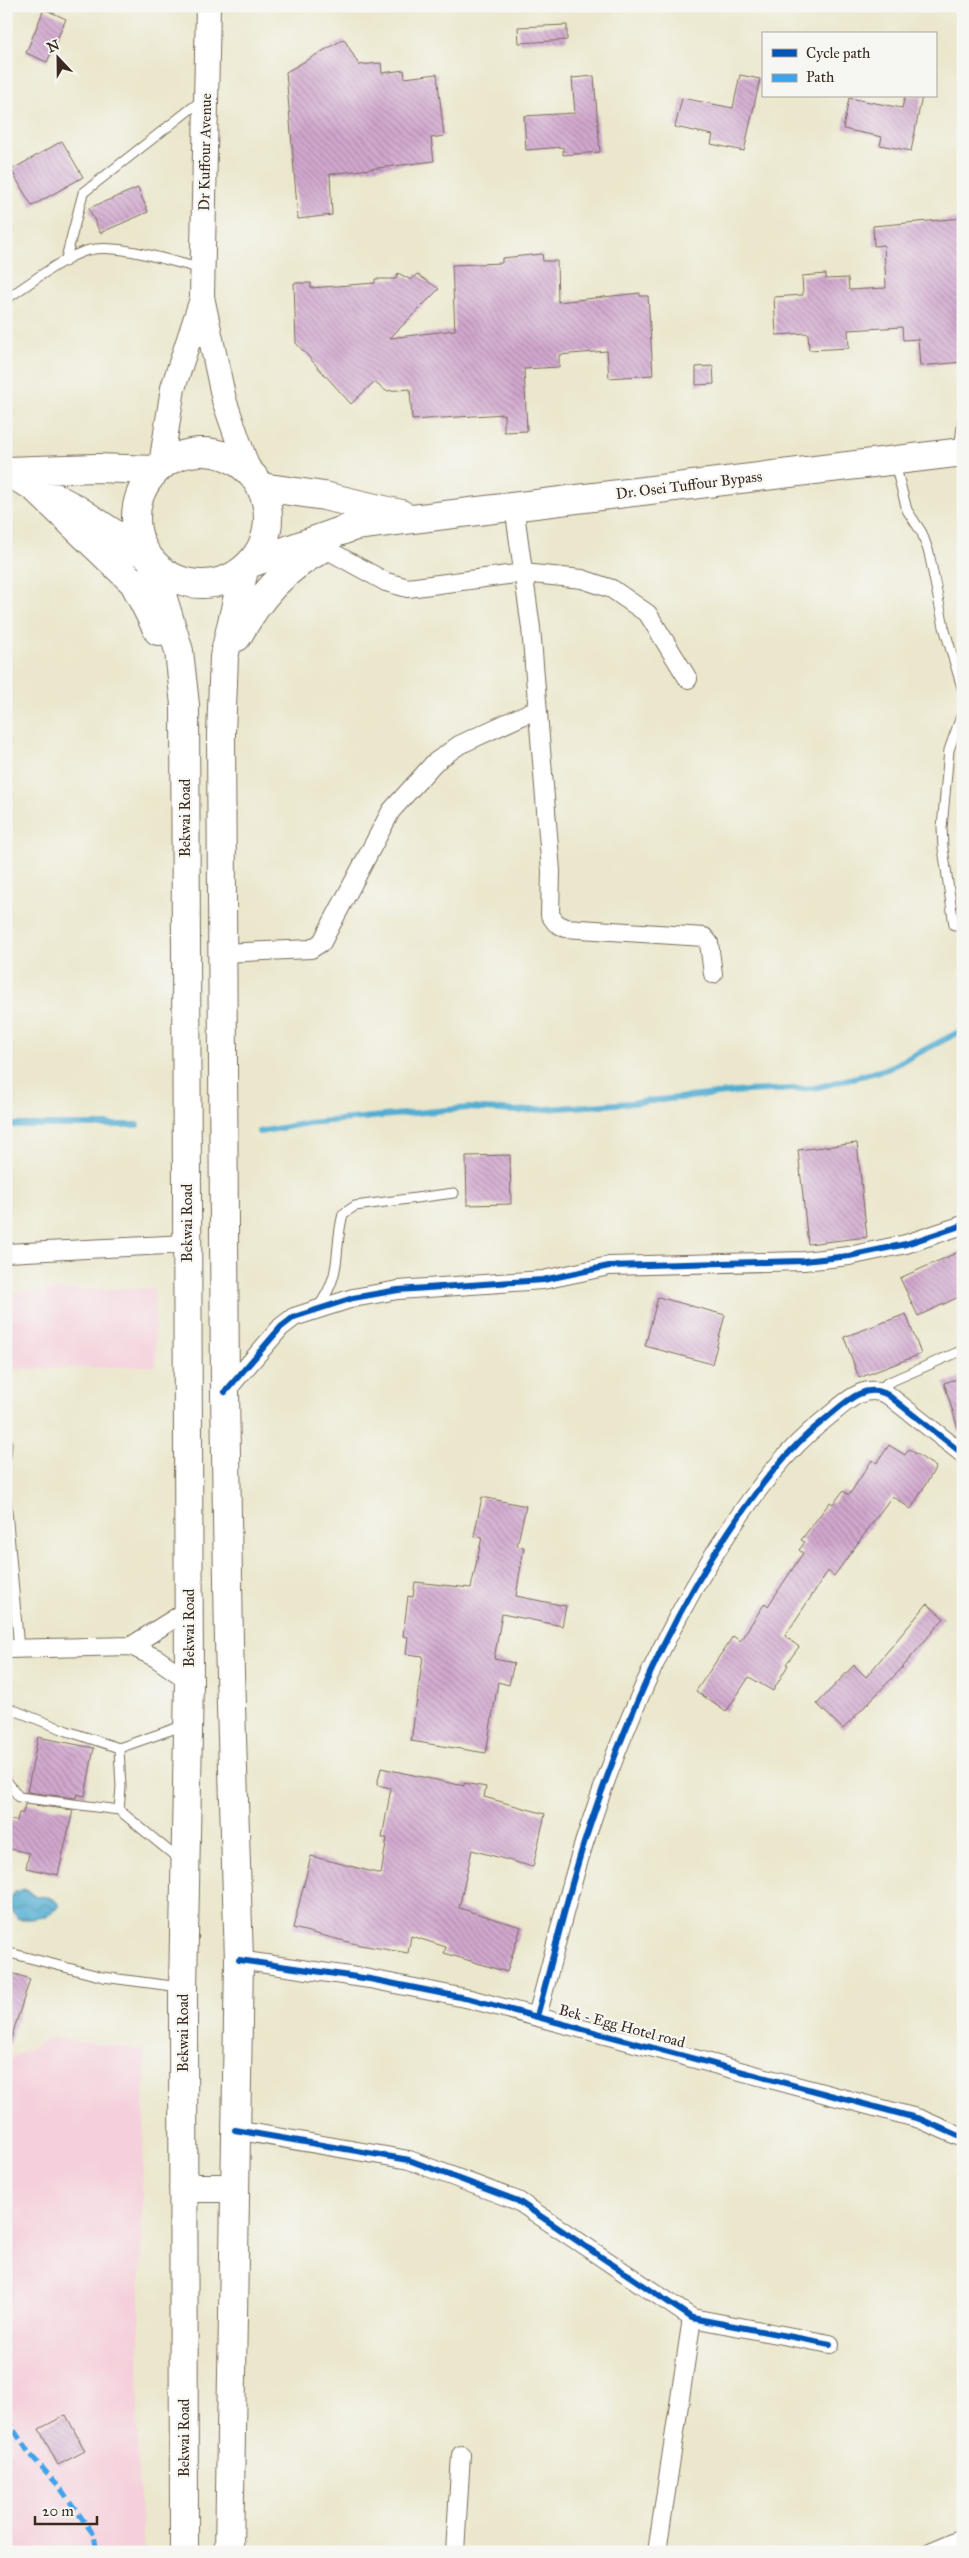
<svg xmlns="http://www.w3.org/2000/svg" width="969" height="2558" viewBox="0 0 969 2558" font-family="'IM FELL Great Primer',serif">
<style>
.built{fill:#f5cfdb}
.water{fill:url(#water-waves);stroke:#476c78}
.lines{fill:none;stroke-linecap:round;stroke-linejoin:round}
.stream{stroke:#53add1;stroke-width:6}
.building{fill:url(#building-back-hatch)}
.service-casing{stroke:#796c5b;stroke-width:11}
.minor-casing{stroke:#796c5b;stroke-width:20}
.secondary-casing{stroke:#796c5b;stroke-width:26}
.trunk-casing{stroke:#796c5b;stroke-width:30}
.service{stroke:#fff;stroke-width:9}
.minor{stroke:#fff;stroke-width:18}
.secondary{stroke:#fff;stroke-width:24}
.trunk{stroke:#fff;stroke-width:28}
.quiet{stroke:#3fa3ea;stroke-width:5;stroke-dasharray:10 5;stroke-linecap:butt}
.cycleway-casing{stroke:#f6f6f2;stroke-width:9}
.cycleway{stroke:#0057b8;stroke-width:6}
.labels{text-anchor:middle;stroke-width:4.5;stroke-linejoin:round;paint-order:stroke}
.street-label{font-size:15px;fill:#3b2a1e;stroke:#f6f6f2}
</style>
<defs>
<pattern id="water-waves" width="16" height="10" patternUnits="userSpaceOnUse" patternTransform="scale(1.25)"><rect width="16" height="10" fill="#53add1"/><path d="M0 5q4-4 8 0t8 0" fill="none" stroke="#468da9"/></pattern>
<pattern id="building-back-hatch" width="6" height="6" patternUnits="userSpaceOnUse" patternTransform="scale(1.25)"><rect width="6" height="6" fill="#d1a8cf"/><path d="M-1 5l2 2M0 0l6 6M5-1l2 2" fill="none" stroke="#ab89a7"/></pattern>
</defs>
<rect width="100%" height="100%" fill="#f6f6f2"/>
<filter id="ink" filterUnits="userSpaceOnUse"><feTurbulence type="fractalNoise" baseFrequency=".02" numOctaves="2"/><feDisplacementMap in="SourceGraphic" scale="10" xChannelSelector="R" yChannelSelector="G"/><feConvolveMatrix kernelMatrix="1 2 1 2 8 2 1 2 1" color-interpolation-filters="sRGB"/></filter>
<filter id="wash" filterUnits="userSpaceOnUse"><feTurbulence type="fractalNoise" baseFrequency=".0096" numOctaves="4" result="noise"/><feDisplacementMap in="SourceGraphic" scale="20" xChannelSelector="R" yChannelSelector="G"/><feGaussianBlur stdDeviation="1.12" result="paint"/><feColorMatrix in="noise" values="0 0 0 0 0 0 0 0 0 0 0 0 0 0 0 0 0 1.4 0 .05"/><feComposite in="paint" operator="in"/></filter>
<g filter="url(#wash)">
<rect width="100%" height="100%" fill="#ebe7cc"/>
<path class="built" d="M154 1288 156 1366 6 1369V1292Z
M51 2038 145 2050 137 2459 144 2552H6V2060Z"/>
<path class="water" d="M24 1889 31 1892 36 1897C45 1895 56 1897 59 1906 51 1919 31 1920 18 1919L10 1908 9 1899 16 1891Z"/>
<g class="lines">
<path class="stream" d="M6 1125H137
M259 1132 308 1123 468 1108 517 1111 631 1103 746 1091 815 1088 887 1069 963 1030"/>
</g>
<g id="blocks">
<path class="building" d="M44 9 66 19 47 62 26 53Z
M567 25V40L519 43 518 27Z
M344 39 359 65 381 63 382 73 404 70 405 78 437 74 444 136 431 138 434 161 330 174 332 215 298 219 286 72Z
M740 75 760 79 744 151 711 144 713 135 675 127 682 98 733 108Z
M594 76 600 152 563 155V147L526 150 524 116 575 113 572 78Z
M905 96H922L911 151 880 145 882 137 843 129 849 98 902 108Z
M62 141 83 177 32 206 11 170Z
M138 188 148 212 100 233 89 208Z
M963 218V362L920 366 918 339 903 340 902 327 848 330 849 348 809 350 808 333 776 335 774 297 803 295 802 276 826 274V279L848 278 849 290 886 288 884 245 874 246 873 226Z
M542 254 543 261H557L558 302 640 293V296H648L653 375 609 378 607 351 559 355V367L524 369 527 431 504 432V414L412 420 410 389 386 391 374 382 351 404 296 343 294 283H311V288L375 283V279H396L398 273 411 280 417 274 439 289 390 338 455 330 452 265 502 263V258Z
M713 366 714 384 696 385V367Z
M857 1143 867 1237 808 1244 798 1150Z
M510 1155 511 1204 467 1205 466 1156Z
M963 1250V1295L918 1316 900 1278Z
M658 1297 725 1315 712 1364 645 1346Z
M906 1314 921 1354 859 1378 844 1337Z
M963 1377V1432H959L944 1383Z
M889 1445 905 1455 909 1449 936 1467 911 1509 892 1496 834 1576 828 1571 785 1636 799 1647 786 1664 788 1665 773 1691 749 1677 726 1712 696 1691 733 1636 740 1641 765 1603 768 1606 803 1553 799 1550 805 1542 801 1540 830 1502 833 1504 843 1491 849 1495 872 1460 877 1463Z
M482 1497 526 1506 517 1546 524 1547 516 1596 566 1606 562 1626 502 1614 494 1659 514 1663 509 1685 498 1682 486 1753 411 1741 423 1656 406 1654 408 1637 403 1636 408 1596 413 1597 415 1582 471 1588 482 1537 474 1536Z
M927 1604 944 1618 901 1669 843 1729 817 1704 854 1665 866 1677Z
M38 1737 94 1748 85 1796 77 1794 76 1798 27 1792Z
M381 1768 464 1786V1783L486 1787 484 1797 545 1814 533 1867 472 1850 459 1908 521 1927 507 1972 444 1953 446 1947 411 1936 408 1953 360 1945 293 1928 311 1856 381 1874 387 1838H382L391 1788 377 1785Z
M25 1804 73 1810 58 1875 26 1868 29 1853 6 1848V1819L17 1821 19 1813H23Z
M6 1971 30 1979 9 2045 6 2044Z
M66 2415 85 2451 58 2465 39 2429Z"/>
</g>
</g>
<g filter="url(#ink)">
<use href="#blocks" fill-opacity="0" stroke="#796c5b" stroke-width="1"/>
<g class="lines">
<g class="service-casing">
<path id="service" d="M65 262 83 193 202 100
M6 299C30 284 62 257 89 250 119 243 172 262 203 269
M959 450 963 419
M895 464 907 510 922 533 929 553 944 627 963 691
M954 925 943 848 942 828 949 750 963 711
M318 1307C344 1271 333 1252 343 1214L355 1206 454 1193
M879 1390 887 1383 963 1350
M6 1456 7 1443
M6 1499 19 1649
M6 1707 67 1731 119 1748 185 1725
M119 1748 121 1787 119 1810 181 1861
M6 1780 19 1797 119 1810
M6 1952 103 1977 180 1987"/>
</g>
<g class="minor-casing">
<path id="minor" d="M514 506 531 628 551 871 550 915 556 923 565 928 704 937 709 943 713 974
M324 548 386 582 408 588 523 573 582 579 612 589 648 614 688 679
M222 953 311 949 322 942 391 811 434 763 459 745 537 709
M6 1253 187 1244
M225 1392 281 1327 294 1317 353 1298 398 1290 543 1280 609 1266 804 1261 849 1256 906 1244 963 1225
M131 1646 188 1610
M6 1649 131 1646 156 1658 189 1681
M239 1960 370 1979 470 1999 920 2119 963 2138
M537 2016C554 1956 567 1894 587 1834 622 1728 667 1624 729 1531 756 1491 786 1450 824 1420 843 1405 863 1381 888 1395L963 1454
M235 2130 409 2160 518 2201 692 2318 830 2344
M455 2552 461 2455
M657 2552 692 2318
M930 2552 963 2538"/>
</g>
<g class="secondary-casing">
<path id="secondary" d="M208 6 202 297 224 400 248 469
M161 465 173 388 202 299"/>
</g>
<g class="trunk-casing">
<path id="trunk" d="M136 518a66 66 0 1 1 132 0a66 66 0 1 1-132 0Z
M7 471 96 468 155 470
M6 472 75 508 148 556
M33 486 134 583 158 631
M262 487 324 496 401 514
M152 562 179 651 185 705 189 1681 183 1988 184 2552
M251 563 355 526 963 452
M237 637C260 597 281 571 322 549
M183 2188H234
M229 2552 239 1960 229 1642 225 1392 221 734 224 657 244 570"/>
</g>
<use href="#service" class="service"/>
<use href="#minor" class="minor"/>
<use href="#secondary" class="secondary"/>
<use href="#trunk" class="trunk"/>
<path class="quiet" d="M6 2418 29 2453 58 2485 94 2535 97 2552"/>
<g class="cycleway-casing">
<path id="cycleway" d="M225 1392 281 1327 294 1317 353 1298 398 1290 543 1280 609 1266 804 1261 849 1256 906 1244 963 1225
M239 1960 370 1979 470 1999 920 2119 963 2138
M537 2016C554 1956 567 1894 587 1834 622 1728 667 1624 729 1531 756 1491 786 1450 824 1420 843 1405 863 1381 888 1395L963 1454
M235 2130 409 2160 518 2201 692 2318 830 2344"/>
</g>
<use href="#cycleway" class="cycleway"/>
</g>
</g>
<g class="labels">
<g class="street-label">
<text transform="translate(205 152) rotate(-89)" y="5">Dr Kuffour Avenue</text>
<text transform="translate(689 485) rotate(-7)" y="5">Dr. Osei Tuffour Bypass</text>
<text transform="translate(185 818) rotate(-90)" y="5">Bekwai Road</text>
<text transform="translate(187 1223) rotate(-90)" y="5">Bekwai Road</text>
<text transform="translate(189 1628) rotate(-90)" y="5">Bekwai Road</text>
<text transform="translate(622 2026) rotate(15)" y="5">Bek - Egg Hotel road</text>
<text transform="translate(183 2033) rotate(-90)" y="5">Bekwai Road</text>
<text transform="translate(184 2438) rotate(-90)" y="5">Bekwai Road</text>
</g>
</g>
<rect width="969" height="2558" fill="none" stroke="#f6f6f2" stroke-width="25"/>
<rect x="762" y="32" width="175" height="65" fill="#f6f6f2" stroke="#aba49d"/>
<rect x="772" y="49" width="25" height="8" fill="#0057b8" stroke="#aba49d"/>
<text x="806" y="58" font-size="15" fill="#3b2a1e">Cycle path</text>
<rect x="772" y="74" width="25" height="8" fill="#3fa3ea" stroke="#aba49d"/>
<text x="806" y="82" font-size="15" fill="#3b2a1e">Path</text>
<g transform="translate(58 58) rotate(338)" stroke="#f6f6f2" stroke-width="4" paint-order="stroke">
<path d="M0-4L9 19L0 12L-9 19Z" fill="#3b2a1e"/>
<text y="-8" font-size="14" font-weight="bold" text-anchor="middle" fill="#3b2a1e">N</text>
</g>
<path d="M35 2516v8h62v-8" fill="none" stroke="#3b2a1e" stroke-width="2.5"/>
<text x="42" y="2516" font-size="15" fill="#3b2a1e" stroke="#f6f6f2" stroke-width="4" paint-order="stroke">20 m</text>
</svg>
